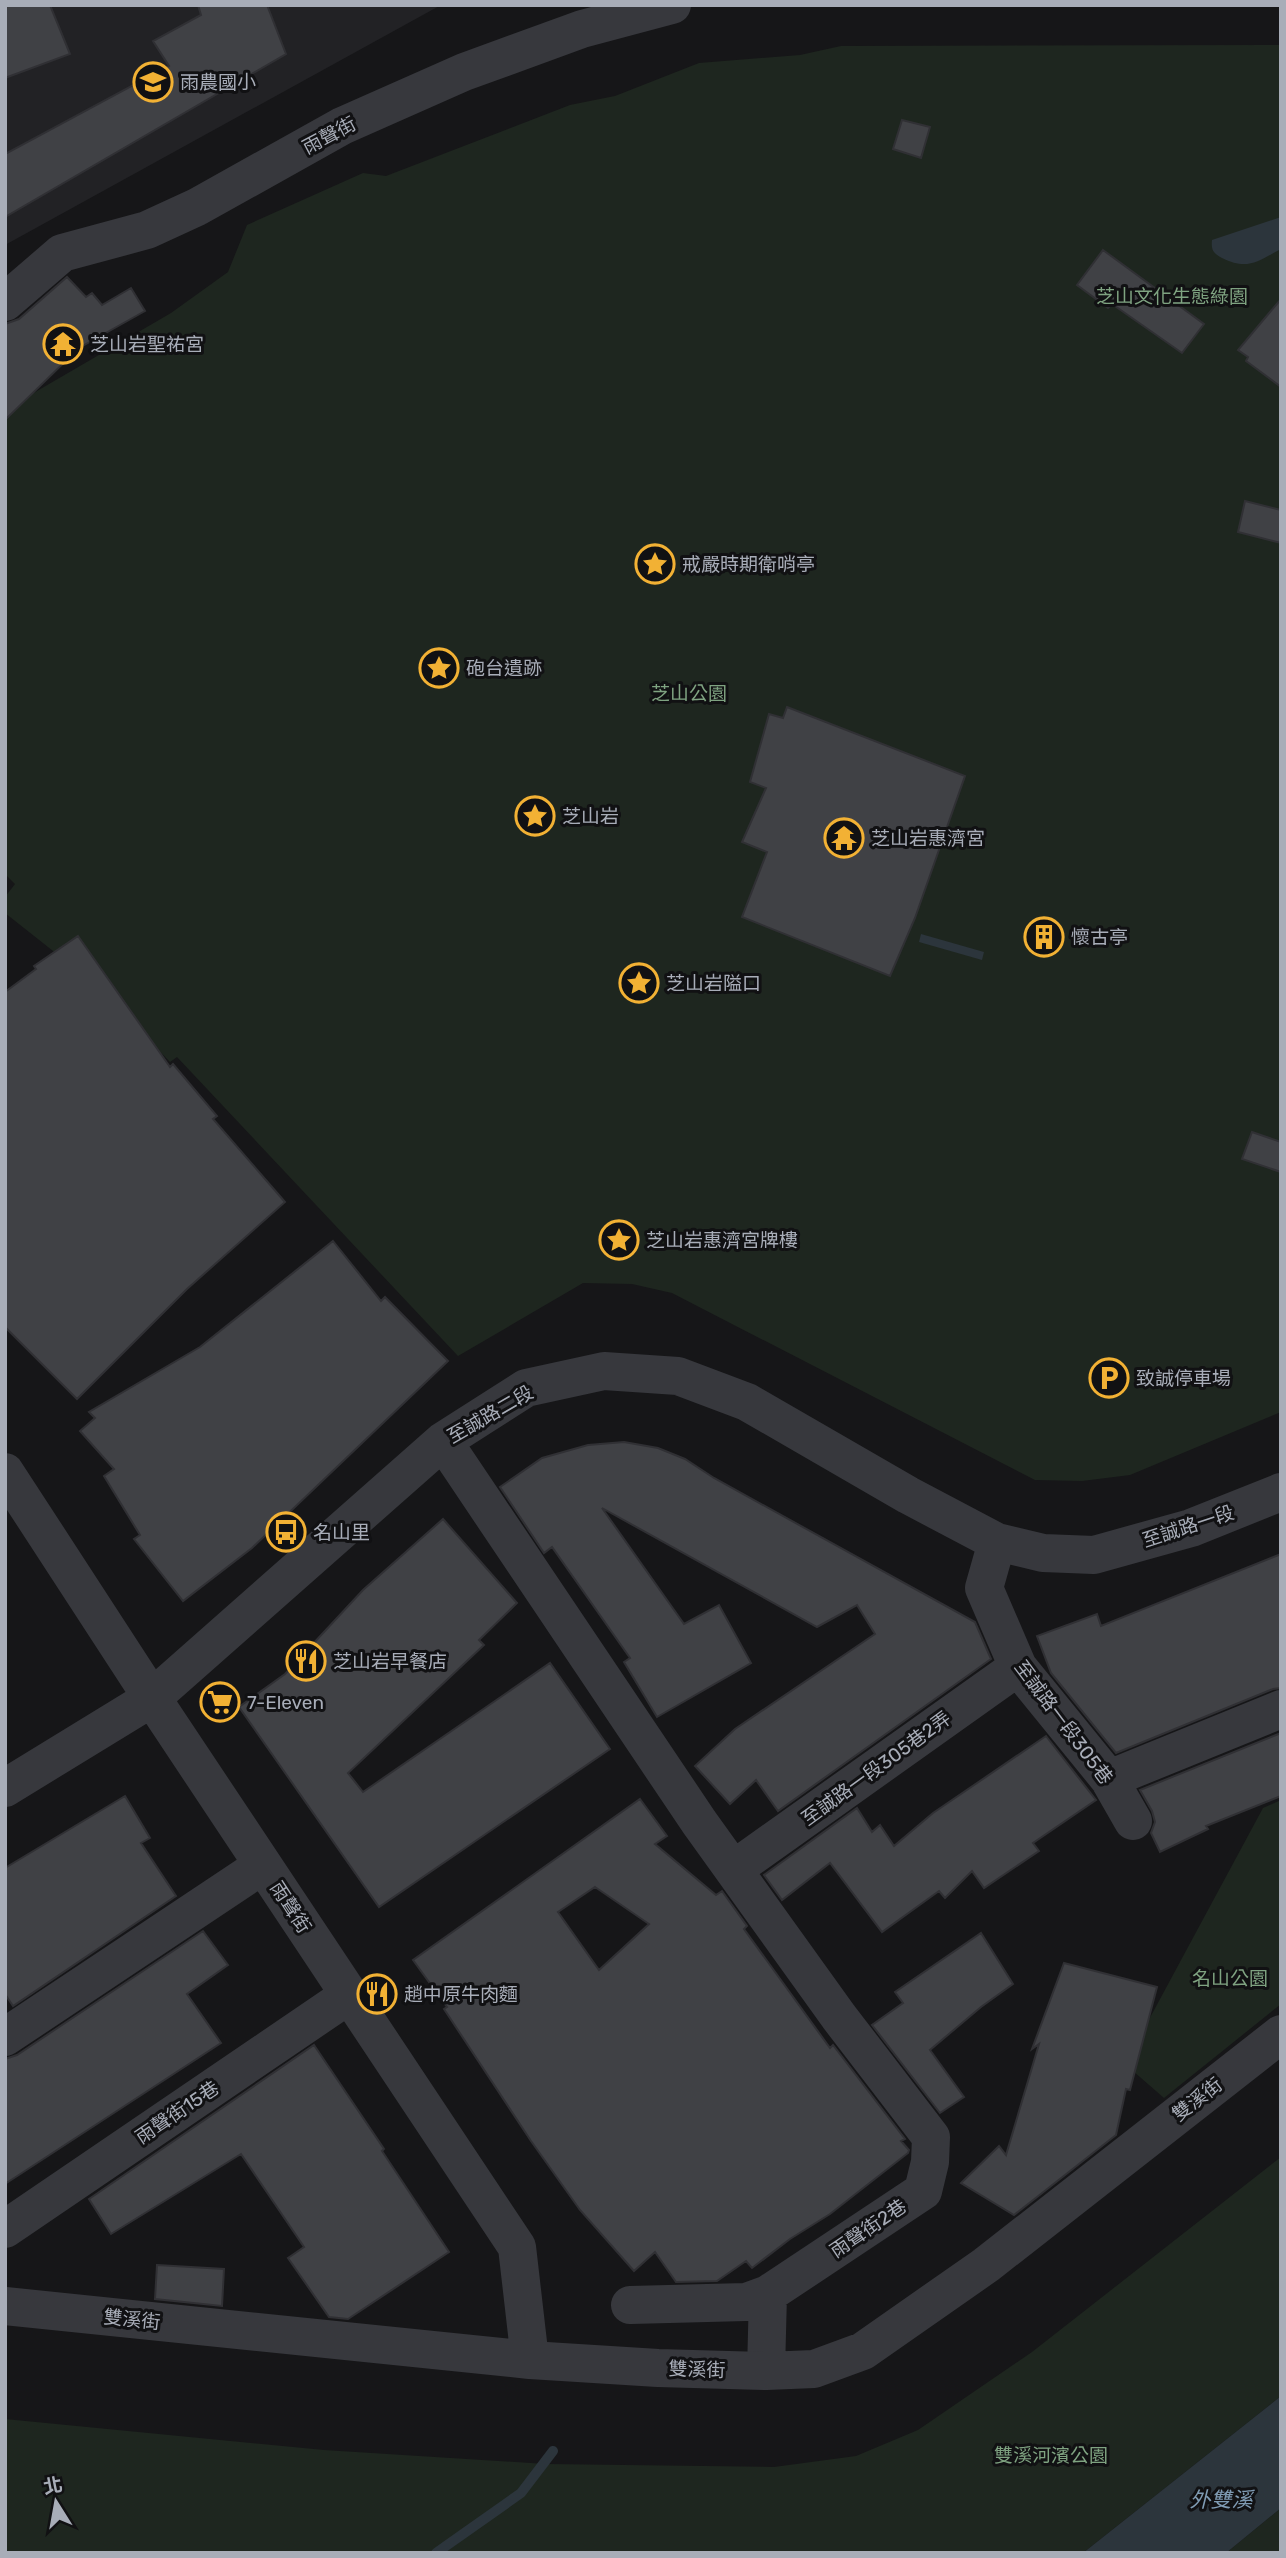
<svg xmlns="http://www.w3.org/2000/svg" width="1286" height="2558" viewBox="0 0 1286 2558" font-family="Rubik,'Noto Sans TC',sans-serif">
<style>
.built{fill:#222225}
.green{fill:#1e261f}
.water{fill:#2c353c}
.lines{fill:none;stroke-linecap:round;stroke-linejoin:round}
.stream{stroke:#2c353c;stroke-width:10}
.building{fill:#404145;stroke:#303034;stroke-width:2;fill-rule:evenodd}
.street{stroke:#37383d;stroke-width:38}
.labels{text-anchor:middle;stroke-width:6;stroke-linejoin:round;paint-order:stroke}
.poi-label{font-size:19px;fill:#a8adb8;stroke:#111113;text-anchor:start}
.street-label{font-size:19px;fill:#a8adb8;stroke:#111113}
.park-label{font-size:19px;fill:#7fa381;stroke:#111113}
.water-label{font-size:21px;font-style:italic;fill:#7f9bb3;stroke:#111113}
</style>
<rect width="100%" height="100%" fill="#161618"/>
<path class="built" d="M5 5H441L5 245Z"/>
<path class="green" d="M1281 45V1412L1130 1475 1082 1481 1035 1480 672 1293 632 1284 583 1283 458 1356 177 1057 170 1062 91 981 5 913V897L15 884 5 874V390L25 398 171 313 228 272 247 225 363 173 386 176 570 105 615 96 699 63 800 55 841 46Z
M1281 1800V2004L1164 2098 1125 2064 1263 1808Z
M1281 2157V2396L1083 2553H5V2419L324 2450 546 2464 774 2467 856 2456 918 2430 1032 2352Z
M1281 2508V2553H1226Z"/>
<path class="water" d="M1281 217V249C1258 261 1248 271 1222 258 1213 253 1211 250 1212 240Z
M921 934 984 952 982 960 919 942Z
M1281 2396V2508L1226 2553H1083Z"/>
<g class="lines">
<path class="stream" d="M436 2553 521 2493 553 2451"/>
</g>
<path class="building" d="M5 5H50L70 54 5 78Z
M198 5H267L286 54 5 217V154L169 66 153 41 201 15Z
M902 120 930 127 921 158 893 149Z
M1103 250 1204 324 1182 353 1112 304 1108 308 1077 285Z
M67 277 86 297 92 293 102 305 131 288 145 311 79 348 5 420V324L19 319Z
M1281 299V387L1246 361 1248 357 1238 350Z
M1245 501 1281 510V543L1238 532Z
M787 707 965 776 915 918 890 976 742 917 767 852 742 842 766 788 750 782 769 714 783 718Z
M78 936 170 1067 173 1064 217 1116 213 1119 285 1202 187 1289 77 1399 5 1327V992L36 969 34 966Z
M1252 1132 1281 1142V1172L1242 1159Z
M333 1241 381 1301 385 1297 448 1361 252 1548 183 1601 134 1539 140 1535 104 1476 114 1469 80 1431 95 1418 89 1412 200 1347Z
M624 1442 658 1448 685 1459 714 1478 975 1622 991 1659 778 1811 756 1780 730 1804 695 1766 735 1729 875 1634 857 1605 817 1627 602 1508 684 1624 719 1605 751 1663 657 1717 624 1662 630 1658 552 1547 544 1553 500 1487 542 1458 588 1445Z
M443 1519 517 1603 479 1640 484 1645 348 1773 363 1792 550 1663 610 1749 379 1907 239 1707 285 1674 363 1590Z
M1281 1554V1688L1273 1689 1116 1753 1051 1673 1037 1636 1097 1614 1101 1626Z
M1281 1733V1796L1206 1826 1208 1829 1160 1852 1151 1833 1155 1822 1152 1811 1140 1790Z
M1046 1736 1096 1800 1033 1843 1039 1851 984 1888 972 1871 945 1898 939 1891 882 1932 830 1863 782 1900 764 1875 857 1808 872 1832 880 1825 894 1846 933 1813Z
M125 1796 150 1838 141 1843 176 1896 13 2006 5 1994V1868Z
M640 1799 667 1836 655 1844 716 1895 722 1891 747 1926 744 1929 830 2048 833 2045 905 2139 901 2141 909 2150 908 2153 830 2214 790 2239 752 2268 746 2261 717 2281 676 2282 655 2252 634 2271 580 2210 531 2141 444 2009 447 2007 413 1960ZM595 1887 649 1924 599 1970 558 1912Z
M203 1931 228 1965 187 1994 221 2043 5 2184V2059L17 2055Z
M981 1933 1013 1984 981 2007 930 2050 964 2097 940 2113 872 2025 903 2003 895 1992Z
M1064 1963 1157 1987 1130 2090 1126 2089 1116 2135 1014 2215 961 2183 999 2146 1006 2155 1039 2044 1032 2049Z
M314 2045 384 2149 382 2151 449 2252 348 2319 329 2317 288 2258 304 2247 241 2154 111 2234 89 2199Z
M157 2265 224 2269 222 2306 155 2299Z"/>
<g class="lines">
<path class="street" d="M5 302 62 253 147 230 197 207 342 126 464 72 582 29 672 5
M443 1441 699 1822 839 2017 931 2137 930 2162 923 2191 768 2294 766 2371
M5 1472 152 1698 517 2247 530 2360
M997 1542 984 1588 1018 1667 1109 1779 1133 1821
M1109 1779 1281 1709
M5 1788 152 1698 443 1441 526 1388 604 1371 678 1376 747 1402 908 1495 997 1542 1043 1553 1094 1555 1191 1528 1281 1492
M734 1869 1018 1667
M5 2037 263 1865
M5 2229 349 1995
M630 2305 746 2302 768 2294
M5 2306 530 2360 658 2368 766 2371 814 2369 863 2351 986 2265 1281 2034"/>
</g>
<defs>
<g id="school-ring" transform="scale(2.0125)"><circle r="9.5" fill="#111113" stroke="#f2b134" stroke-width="1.5"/><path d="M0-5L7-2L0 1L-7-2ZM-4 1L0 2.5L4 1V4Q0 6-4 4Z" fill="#f2b134"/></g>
<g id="temple-ring" transform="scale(2.0125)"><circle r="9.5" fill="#111113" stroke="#f2b134" stroke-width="1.5"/><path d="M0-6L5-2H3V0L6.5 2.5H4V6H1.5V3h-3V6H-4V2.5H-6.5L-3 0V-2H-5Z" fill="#f2b134"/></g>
<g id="sight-ring" transform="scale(2.0125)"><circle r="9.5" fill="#111113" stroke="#f2b134" stroke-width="1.5"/><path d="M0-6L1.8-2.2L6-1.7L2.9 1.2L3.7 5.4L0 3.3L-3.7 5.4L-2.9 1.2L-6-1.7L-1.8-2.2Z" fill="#f2b134"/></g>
<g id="building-ring" transform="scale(2.0125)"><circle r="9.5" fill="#111113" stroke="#f2b134" stroke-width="1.5"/><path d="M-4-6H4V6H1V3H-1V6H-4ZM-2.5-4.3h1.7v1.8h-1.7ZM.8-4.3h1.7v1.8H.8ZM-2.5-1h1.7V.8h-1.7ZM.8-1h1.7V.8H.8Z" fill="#f2b134"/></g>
<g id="parking-ring" transform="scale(2.0125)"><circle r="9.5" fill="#111113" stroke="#f2b134" stroke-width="1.5"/><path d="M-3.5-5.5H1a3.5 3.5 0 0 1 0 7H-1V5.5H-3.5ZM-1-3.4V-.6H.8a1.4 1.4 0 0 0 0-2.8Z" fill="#f2b134"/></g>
<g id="bus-ring" transform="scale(2.0125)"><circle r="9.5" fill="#111113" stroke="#f2b134" stroke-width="1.5"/><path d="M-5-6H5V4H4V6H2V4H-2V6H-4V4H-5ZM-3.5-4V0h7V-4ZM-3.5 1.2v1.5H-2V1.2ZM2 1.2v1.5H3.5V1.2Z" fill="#f2b134"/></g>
<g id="restaurant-ring" transform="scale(2.0125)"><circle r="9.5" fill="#111113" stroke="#f2b134" stroke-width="1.5"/><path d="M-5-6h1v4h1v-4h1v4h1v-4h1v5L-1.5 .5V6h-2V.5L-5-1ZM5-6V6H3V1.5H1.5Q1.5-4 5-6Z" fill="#f2b134"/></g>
<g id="supermarket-ring" transform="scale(2.0125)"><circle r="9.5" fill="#111113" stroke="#f2b134" stroke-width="1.5"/><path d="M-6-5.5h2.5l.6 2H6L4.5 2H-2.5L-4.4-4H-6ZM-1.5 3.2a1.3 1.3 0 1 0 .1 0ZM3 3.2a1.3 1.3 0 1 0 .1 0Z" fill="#f2b134"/></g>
</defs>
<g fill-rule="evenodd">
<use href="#school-ring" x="153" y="82"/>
<use href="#temple-ring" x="63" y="344"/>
<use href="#sight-ring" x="655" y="564"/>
<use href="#sight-ring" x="439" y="668"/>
<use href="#sight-ring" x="535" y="816"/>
<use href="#temple-ring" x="844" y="838"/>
<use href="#building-ring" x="1044" y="937"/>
<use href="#sight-ring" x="639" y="983"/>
<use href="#sight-ring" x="619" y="1240"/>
<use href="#parking-ring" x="1109" y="1378"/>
<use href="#bus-ring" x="286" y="1532"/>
<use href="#restaurant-ring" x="306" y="1661"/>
<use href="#supermarket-ring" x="220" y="1702"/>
<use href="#restaurant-ring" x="377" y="1994"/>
</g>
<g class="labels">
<g class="poi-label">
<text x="180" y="89">雨農國小</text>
<text x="90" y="351">芝山岩聖祐宮</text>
<text x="682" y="571">戒嚴時期衛哨亭</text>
<text x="466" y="675">砲台遺跡</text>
<text x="562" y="823">芝山岩</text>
<text x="871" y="845">芝山岩惠濟宮</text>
<text x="1071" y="944">懷古亭</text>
<text x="666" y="990">芝山岩隘口</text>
<text x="646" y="1247">芝山岩惠濟宮牌樓</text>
<text x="1136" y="1385">致誠停車場</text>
<text x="313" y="1539">名山里</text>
<text x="333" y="1668">芝山岩早餐店</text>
<text x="247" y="1709">7-Eleven</text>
<text x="404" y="2001">趙中原牛肉麵</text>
</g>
<g class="street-label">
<text transform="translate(329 135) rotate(-28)" y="7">雨聲街</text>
<text transform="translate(490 1414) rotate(-30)" y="7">至誠路二段</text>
<text transform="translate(1188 1526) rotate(-18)" y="7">至誠路一段</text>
<text transform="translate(1064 1722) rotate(53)" y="7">至誠路一段305巷</text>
<text transform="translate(876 1768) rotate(-36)" y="7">至誠路一段305巷2弄</text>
<text transform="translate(291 1907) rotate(57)" y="7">雨聲街</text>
<text transform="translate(1197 2099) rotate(-38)" y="7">雙溪街</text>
<text transform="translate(177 2112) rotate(-34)" y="7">雨聲街15巷</text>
<text transform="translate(868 2228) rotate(-34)" y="7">雨聲街2巷</text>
<text transform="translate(132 2319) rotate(6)" y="7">雙溪街</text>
<text transform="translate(697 2369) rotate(2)" y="7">雙溪街</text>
</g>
<g class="park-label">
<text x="1172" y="303">芝山文化生態綠園</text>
<text x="689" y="700">芝山公園</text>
<text x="1230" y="1985">名山公園</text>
<text x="1051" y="2462">雙溪河濱公園</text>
</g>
<g class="water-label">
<text x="1221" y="2507">外雙溪</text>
</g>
</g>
<rect width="1286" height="2558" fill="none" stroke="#a8adb8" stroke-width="14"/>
<g transform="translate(56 2502) rotate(349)" stroke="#111113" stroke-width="5" paint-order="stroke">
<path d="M0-5L12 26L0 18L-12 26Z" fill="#a8adb8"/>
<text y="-10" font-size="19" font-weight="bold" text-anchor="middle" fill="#a8adb8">北</text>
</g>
</svg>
